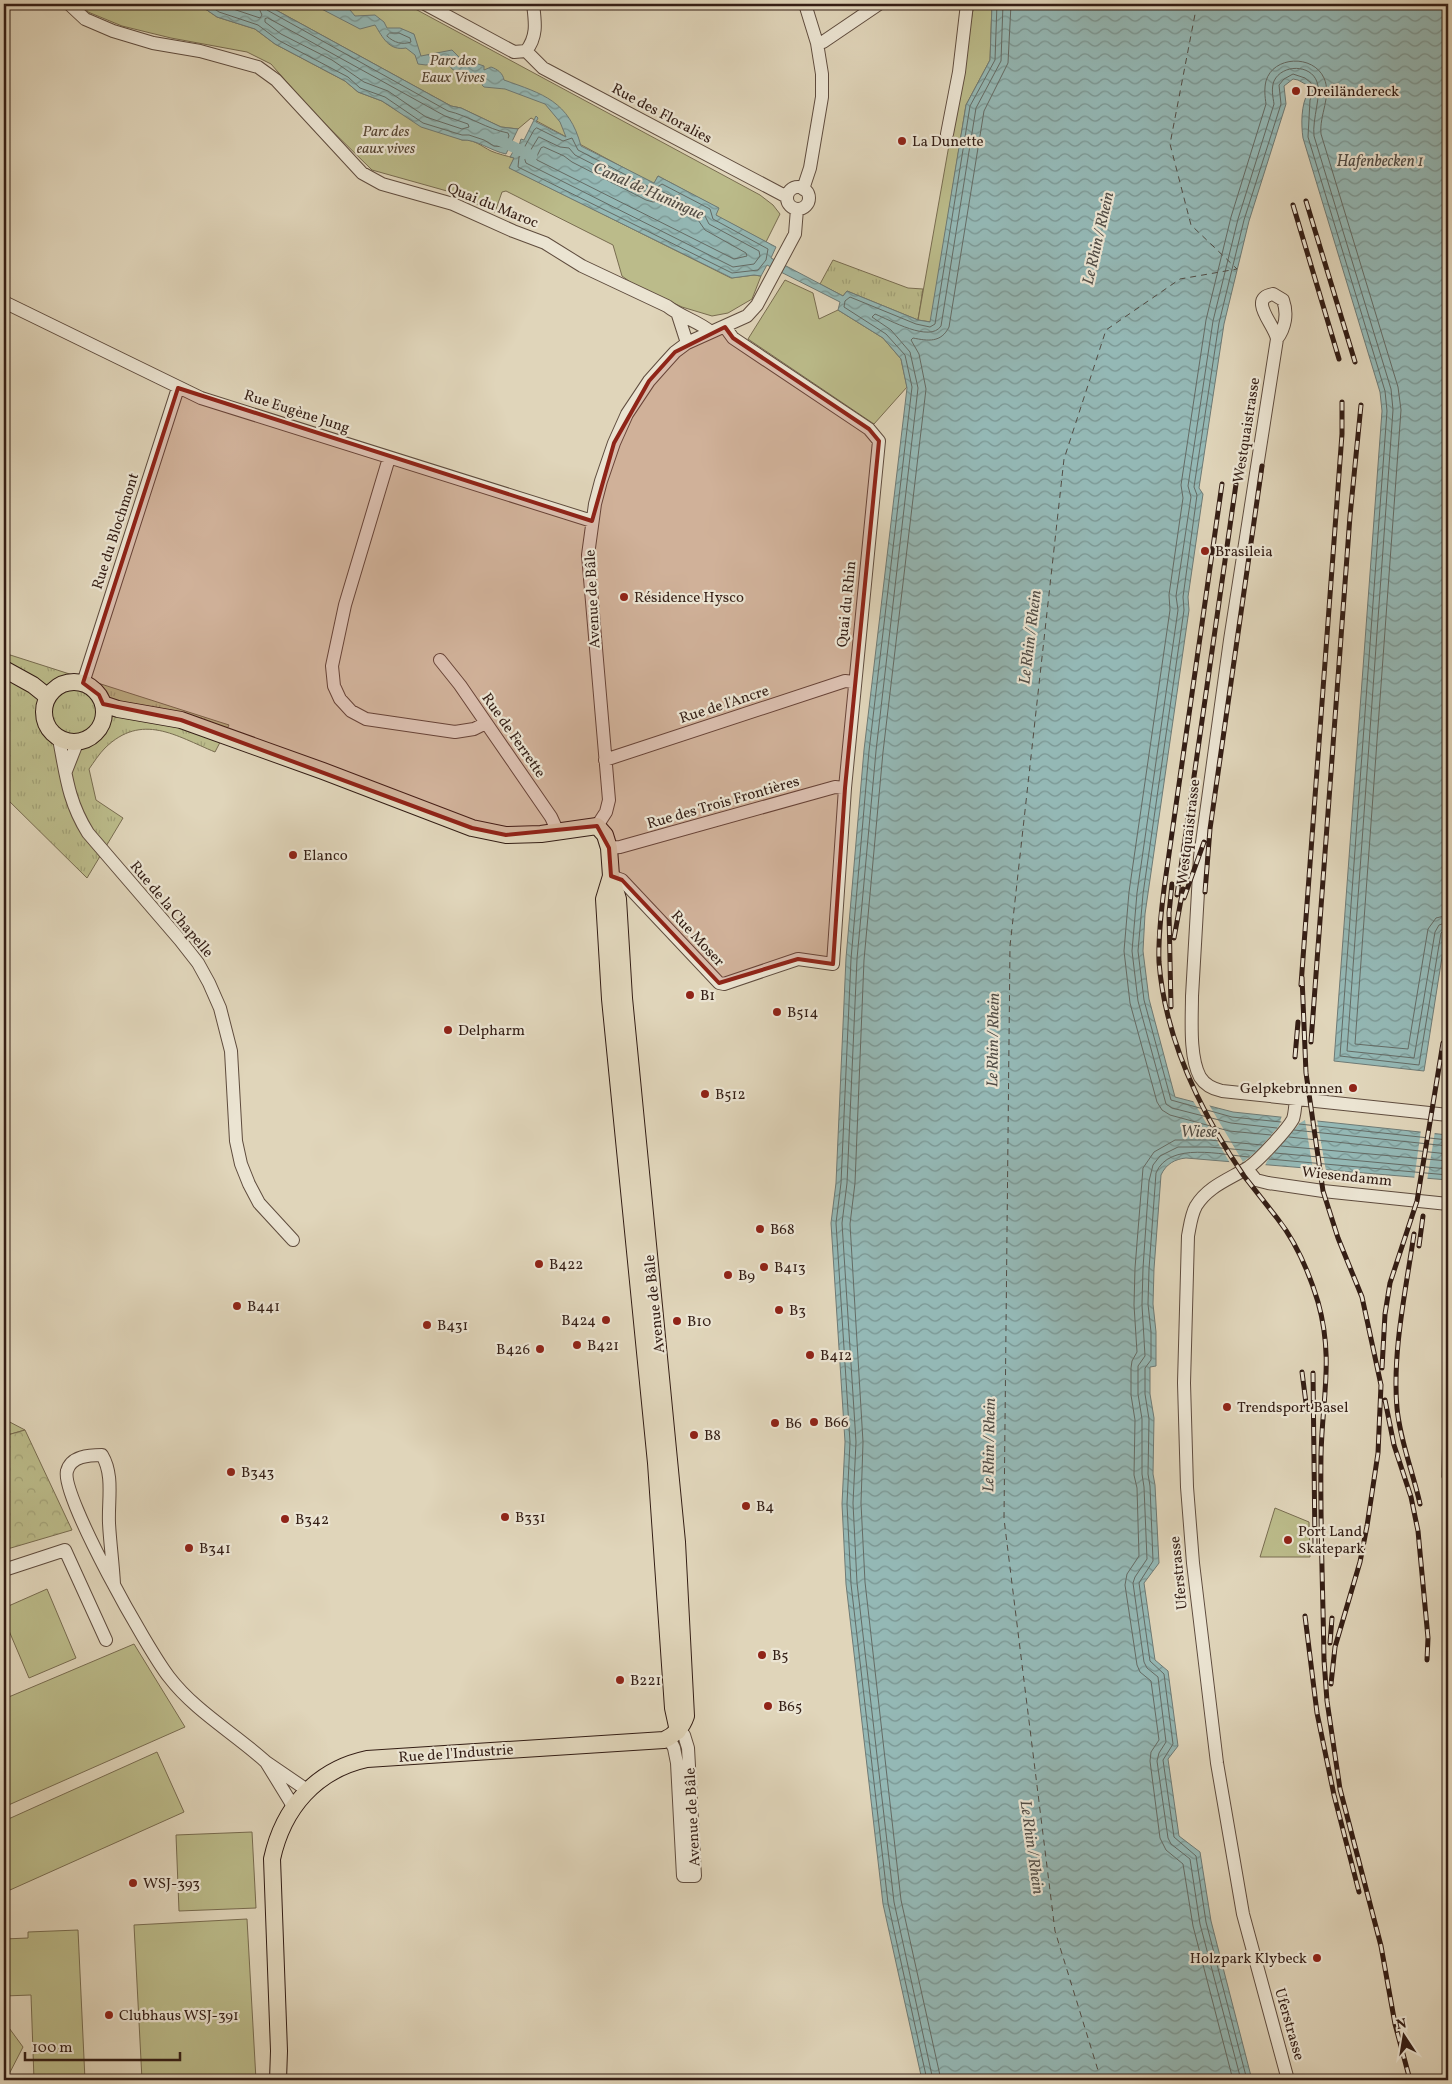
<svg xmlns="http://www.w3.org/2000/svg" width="1452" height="2084" viewBox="0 0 1452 2084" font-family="Vollkorn,serif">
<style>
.grass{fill:url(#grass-tufts);stroke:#786c50}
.forest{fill:url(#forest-crowns);stroke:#786c50}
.green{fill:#bbbb8a;stroke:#786c50}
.water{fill:url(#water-waves);stroke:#6e7a75}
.pier{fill:#e0d5ba}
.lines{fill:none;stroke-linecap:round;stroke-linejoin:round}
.shore{stroke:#646b65;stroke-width:1}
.canal{stroke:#94b8b5;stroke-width:11}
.ferry{stroke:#514c45;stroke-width:1;stroke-dasharray:6 5;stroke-linecap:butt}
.minor-casing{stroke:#5f4c3e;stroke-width:14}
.major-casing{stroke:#341e15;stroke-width:18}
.minor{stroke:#ebe4d2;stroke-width:12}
.major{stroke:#e0d5ba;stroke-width:16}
.rail-casing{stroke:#341e15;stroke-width:5}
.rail{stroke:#ebe4d2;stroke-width:3;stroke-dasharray:9;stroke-linecap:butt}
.marked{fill:#8f2418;fill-opacity:0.2;stroke:#8f2418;stroke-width:4;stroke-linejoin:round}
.poi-dot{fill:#8f2418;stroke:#ebe4d2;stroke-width:2}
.labels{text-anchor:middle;stroke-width:4.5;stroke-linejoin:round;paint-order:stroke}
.park-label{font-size:15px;font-style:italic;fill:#564532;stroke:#ebe4d2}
.poi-label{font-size:15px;fill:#341e15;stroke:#ebe4d2;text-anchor:start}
.street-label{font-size:15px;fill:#341e15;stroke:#ebe4d2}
.water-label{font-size:16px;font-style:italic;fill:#514c45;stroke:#ebe4d2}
</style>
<defs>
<pattern id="grass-tufts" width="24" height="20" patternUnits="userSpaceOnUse" patternTransform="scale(1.25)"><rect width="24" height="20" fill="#bbbb8a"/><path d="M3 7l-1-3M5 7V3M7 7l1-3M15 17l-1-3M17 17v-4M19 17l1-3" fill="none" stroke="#a1a076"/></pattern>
<pattern id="forest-crowns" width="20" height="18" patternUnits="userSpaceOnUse" patternTransform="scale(1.25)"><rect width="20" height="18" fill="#bbbb8a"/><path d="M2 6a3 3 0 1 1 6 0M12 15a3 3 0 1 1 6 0" fill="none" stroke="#a1a076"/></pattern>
<pattern id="water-waves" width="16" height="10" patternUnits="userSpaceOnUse" patternTransform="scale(1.25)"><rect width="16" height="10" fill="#94b8b5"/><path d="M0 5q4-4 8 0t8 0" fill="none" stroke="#7a9592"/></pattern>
</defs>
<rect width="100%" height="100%" fill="#e0d5ba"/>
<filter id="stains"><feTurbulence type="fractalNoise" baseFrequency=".004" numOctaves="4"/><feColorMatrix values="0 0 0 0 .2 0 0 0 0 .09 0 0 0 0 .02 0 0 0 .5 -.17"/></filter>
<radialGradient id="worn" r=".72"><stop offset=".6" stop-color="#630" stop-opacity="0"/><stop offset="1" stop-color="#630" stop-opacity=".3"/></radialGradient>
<path class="grass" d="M833 260 908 288 923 289 918 320 847 291 843 296 820 284Z
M4 653 229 725 215 752C176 736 142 712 105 748 99 754 94 762 89 769L96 800 123 818 87 878 4 796Z
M4 1419 25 1430 4 1436Z"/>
<path class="forest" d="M25 1430 72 1530 4 1550V1436Z"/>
<path class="green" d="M82 4H198L217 17 255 29 275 44 345 81 358 92 382 101 396 110 462 140C474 139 481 146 491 151 498 154 507 156 514 158L510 168 731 278 754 275 761 276 752 299 728 313 712 316 682 307 633 284 622 276 613 245 506 191 502 192 495 212 447 191 372 170 313 112 271 64 247 52 171 38 122 26 88 12Z
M265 4H406L760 195 773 205 780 214 766 242 715 215 718 208 658 176 654 184 531 118 518 129 501 127 461 108 451 106Z
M974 4H992L990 60 966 105 931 322 918 320Z
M785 280 813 293 819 319 838 310 883 338 901 359 907 387 874 424 748 339Z
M1275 1508 1309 1522 1310 1557H1260Z
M47 1589 76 1658 29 1678 4 1619V1608Z
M134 1644 185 1727 4 1807V1699Z
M157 1752 184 1812 10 1890 4 1876V1821Z
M252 1832 256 1908 179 1911 176 1835Z
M247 1919 256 2080H142L134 1925Z
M78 1930 85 2080H34L31 1995 4 1996V1939L28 1938V1932Z
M4 2021 23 2047 6 2080H4Z"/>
<path class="water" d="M198 4H265L451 106 461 108 501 127 518 129 506 154C491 151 476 139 462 140L421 127 382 101 358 92 345 81 275 44 255 29 217 17Z
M312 4H345L355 16 375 15 384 22 387 28H400L414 34 421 56 452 50 460 58 484 66V70L491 67C497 69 503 73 504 80 543 94 569 101 581 146L654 183 658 176 719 208 716 215 776 247 771 258 843 296 847 291 918 320 930 322 966 105 990 60 992 4H1448V919L1424 1071 1334 1061 1382 411 1380 392 1303 138C1301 125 1301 104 1308 93L1307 85 1298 80 1293 79 1284 86 1286 104 1249 221 1224 324 1199 488 1203 494 1188 597 1189 610 1145 914 1143 951 1149 999 1175 1097 1233 1112 1448 1135V1180L1186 1158C1175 1159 1166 1164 1161 1175L1154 1269 1153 1304 1156 1332V1366L1150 1367V1394L1154 1418 1153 1474 1155 1485 1159 1563 1144 1583 1155 1660 1168 1671 1178 1746 1168 1759 1179 1836 1200 1852 1211 1921 1252 2080H922L883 1904 846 1584 842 1504 845 1442 831 1223 836 1183 846 958 864 750 907 388 901 359 883 338 838 310 840 302 767 265 761 276 754 275 732 278 509 168 514 158 510 157 514 150 517 152 521 139 524 140 536 116 538 118 536 122 566 137 560 122 545 104 505 89 484 87 482 85 484 79 471 77 469 79 452 69 448 63 444 61 426 65 418 64 415 55 406 48C389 51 383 38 375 25L360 29Z"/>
<path class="pier" d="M1192 1099 1208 1103 1243 1162 1257 1151 1279 1126 1282 1115 1317 1119 1326 1171 1313 1170 1305 1120 1300 1123 1267 1161 1265 1166 1246 1164 1243 1162 1240 1164 1230 1163Z
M1421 1130 1435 1131 1427 1181 1414 1180Z"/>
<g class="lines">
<path class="shore" d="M207 4 219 12 258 25 278 40 348 77 360 88 385 97 423 123 462 135H469L484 140 494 146 504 147 509 136 508 133C487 129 469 116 448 111L267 10 264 4
M218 4 260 18 262 15 257 4
M268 18 445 116 468 124 469 127 462 129 426 117 388 91 364 82 332 60 281 34 265 22V19Z
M390 33H399L410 38 411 42C403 45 394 43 387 36Z
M537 128 563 141 572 138 578 150 651 188H656L662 184 710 209 713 219 768 249 766 260 758 270 732 273 518 167 519 157 534 130Z
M539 137 560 147 569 148 575 155 649 193 655 194 663 192 703 212 709 224 759 251 760 256 754 264 733 267 526 163 525 160Z
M544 147 564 156 572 162 646 200 653 202 663 200 696 217 705 230 746 253 747 256 734 259 537 160 536 158 541 148Z
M1281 1122 1232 1117 1171 1100 1144 1000 1138 951 1143 894 1184 610 1183 597 1197 495 1194 487 1219 323 1244 220 1281 104 1279 85 1284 79 1293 74 1305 78 1311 83 1313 93 1310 100 1308 137 1385 391 1387 411 1340 1056 1419 1065 1441 933 1444 930 1448 929
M1299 1124 1448 1140
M1277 1128 1231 1123 1172 1108 1166 1104 1138 1001 1132 951 1137 893 1178 610 1176 596 1191 497 1188 486 1213 321 1238 219 1274 104C1273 97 1271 89 1274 81 1282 64 1311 64 1317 82 1322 94 1312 119 1314 136L1391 389 1393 410 1347 1051 1414 1058 1435 932 1439 925 1448 922
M1294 1130 1448 1146
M1271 1135 1229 1131 1170 1115 1162 1110 1157 1102 1130 1003 1124 951 1129 892 1170 610 1169 595 1183 498 1181 485 1206 320 1231 217 1266 104C1265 97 1264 89 1266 81 1273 56 1313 54 1324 78 1332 96 1319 115 1321 134L1398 387 1401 410 1355 1044 1408 1049 1428 929 1436 918 1448 915
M1289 1137 1448 1154
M1281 1146 1448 1161
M1275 1153 1448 1169
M1269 1159 1448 1175
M927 2080 888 1903 851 1584 847 1504 850 1442 836 1223 841 1183 851 959 869 751 912 387 905 355 886 334 844 307 845 301 850 297 916 324 930 327 935 324 970 106 995 60 997 4
M933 2080 894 1902 857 1583 853 1503 856 1442 842 1223 847 1183 857 959 876 751 918 388 910 352 891 330 872 317 875 314C890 320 930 343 941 326L976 108 1001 61 1003 4
M941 2080 901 1900 865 1582 861 1503 863 1442 850 1224 855 1183 864 960 883 752 926 389 919 354 911 340 913 338C928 341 941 343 949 327L984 111 1008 63 1011 4
M1233 2080 1193 1926 1183 1864 1166 1850 1160 1838 1150 1761 1151 1752 1159 1740 1151 1681 1140 1672 1137 1665 1125 1585 1127 1574 1139 1556 1137 1488 1134 1475 1135 1420 1131 1395V1368L1132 1361 1137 1352 1134 1305 1135 1268 1143 1168 1154 1152 1175 1140H1209L1262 1145
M1241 2080 1200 1924 1190 1859 1171 1844 1168 1838 1157 1761 1159 1753 1166 1742 1158 1677 1147 1668 1144 1662 1133 1583 1135 1577 1147 1559 1144 1487 1142 1474V1419L1138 1394V1366L1145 1356 1142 1305 1143 1268 1149 1181 1153 1165 1160 1156 1178 1147H1209L1255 1151
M1247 2080 1206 1922 1196 1856 1174 1837 1163 1760 1173 1744 1164 1674 1150 1661 1139 1583 1153 1561 1150 1486 1148 1474 1149 1419 1145 1394V1368L1151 1360V1332L1148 1304 1149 1269 1156 1173C1169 1141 1222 1155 1249 1157"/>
<path class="canal" d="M497 139 532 156"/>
<path class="ferry" d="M1197 4 1170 144 1191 225 1237 269
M1101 2080 1055 1931 1004 1519 1010 946 1064 459 1106 330 1180 279 1237 269"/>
<g class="minor-casing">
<path id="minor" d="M69 4 85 19 113 31 153 43 200 51 258 67 276 80 362 173 382 184 453 204 513 231 545 243 582 266 667 306C681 317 698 321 711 332
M425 4 514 52 526 51
M817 43 823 42 879 4
M526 51 543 68 787 197
M526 51C538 36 535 21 533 4
M947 134 959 72 967 4
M787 198a11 11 0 1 1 22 0a11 11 0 1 1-22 0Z
M803 189 810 168 822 97V74L817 43 805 4
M4 302 201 398 592 521
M678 315 687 343
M1277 339C1285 328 1288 314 1283 300L1273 294C1247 299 1275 325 1277 339L1230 640 1200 857 1192 996C1192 1018 1189 1057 1200 1077 1205 1085 1213 1089 1222 1091L1448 1115
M389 458 345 605 332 666 334 686 340 699 351 711 366 719 455 732 474 729 486 723
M440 660 460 685 551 817 557 830
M83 683 178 388
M59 739C66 775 68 801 88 833L180 940 198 963 209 983 220 1008 231 1051 236 1141 241 1164 249 1184 259 1203 293 1240
M605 760 845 681 854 682
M66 771 77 743
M597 826 606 812 609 800 588 555 595 504 601 481 614 443 627 414 649 381 665 363 675 352 687 343 747 316 757 305 795 234 797 209
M609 848 620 847 835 787 845 788
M611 876 622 880 719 983 724 984 798 959 833 964 845 788 879 441 869 429 733 338 725 327
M1247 1169 1256 1180 1268 1183 1323 1191 1448 1204
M4 1570 65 1550 106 1640
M114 1584C113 1564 110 1543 109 1523 108 1500 114 1475 102 1455 89 1455 71 1456 67 1471 60 1495 149 1652 169 1677 195 1711 234 1733 266 1762
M669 1738 674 1748 677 1763 683 1876H695L688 1748 684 1735 678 1731
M293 1806 266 1762 307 1790
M1288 2080 1243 1914 1217 1763 1193 1563 1187 1487 1184 1383 1188 1236C1190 1226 1191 1215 1196 1206 1208 1186 1230 1179 1249 1167 1259 1160 1287 1130 1293 1119 1295 1113 1295 1106 1296 1100"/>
</g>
<g class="major-casing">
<path id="major" d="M4 669 33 685 48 697
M44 712a30 30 0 1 1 60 0a30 30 0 1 1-60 0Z
M103 704 118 709 181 720 323 771 472 828 506 835 541 834 597 826 605 835 609 848 611 876 618 899 624 998 677 1542 686 1716C682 1728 675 1735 664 1740L367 1759C316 1770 283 1808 272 1859L279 2051 278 2080
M611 876 604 899 610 999 656 1463 673 1708 678 1731"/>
</g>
<use href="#minor" class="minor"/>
<use href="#major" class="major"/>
<g class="rail-casing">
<path id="rail" d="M1306 201 1355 362
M1293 205 1339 359
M1222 484 1164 889C1161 913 1158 937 1159 962 1165 1039 1201 1113 1244 1176 1255 1190 1266 1204 1277 1218 1296 1242 1309 1272 1318 1302 1334 1359 1322 1399 1321 1456 1320 1524 1323 1592 1324 1660L1327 1701 1340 1789 1381 1946 1395 2024 1410 2080
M1205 892 1210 829 1262 466
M1177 895 1236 484
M1184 898 1204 842
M1174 938 1183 889
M1447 969 1448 961
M1302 977 1306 1073 1323 1191 1338 1238 1362 1297 1381 1385 1378 1453 1367 1526 1360 1562 1335 1647 1331 1684
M1301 985 1342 434V402
M1171 1007 1169 913 1172 884
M1311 1042 1350 516 1361 405
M1295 1057 1298 1022
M1414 1234C1406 1289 1392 1353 1397 1408 1400 1441 1413 1472 1420 1504
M1419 1246 1423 1216
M1382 1368 1385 1314 1390 1283 1417 1201 1443 1043
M1302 1372 1307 1411
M1313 1373 1315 1545
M1385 1400 1394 1445 1411 1497 1418 1531 1428 1638 1427 1660
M1444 1477 1446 1361 1448 1319
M1305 1616 1317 1713 1334 1795 1359 1892
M1330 1643 1332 1618
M1437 2077V2080"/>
</g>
<use href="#rail" class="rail"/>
</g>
<path class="marked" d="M725 327 733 338 869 429 879 441 845 788 833 964 798 959 719 983 622 880 611 876 609 848 597 826 506 835 472 828 181 720 103 704 99 695 83 683 178 388 592 521 614 443 649 381 675 352Z"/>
<g class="poi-dot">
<circle cx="1296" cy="91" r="5"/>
<circle cx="902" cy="141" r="5"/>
<circle cx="1205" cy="551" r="5"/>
<circle cx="624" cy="597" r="5"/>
<circle cx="293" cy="855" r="5"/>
<circle cx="690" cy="995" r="5"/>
<circle cx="777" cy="1012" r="5"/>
<circle cx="448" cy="1030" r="5"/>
<circle cx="1353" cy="1088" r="5"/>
<circle cx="705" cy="1094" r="5"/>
<circle cx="760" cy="1229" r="5"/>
<circle cx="539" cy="1264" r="5"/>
<circle cx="764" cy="1267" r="5"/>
<circle cx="728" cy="1275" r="5"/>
<circle cx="237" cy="1306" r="5"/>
<circle cx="779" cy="1310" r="5"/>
<circle cx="606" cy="1320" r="5"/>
<circle cx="677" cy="1321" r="5"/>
<circle cx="427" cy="1325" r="5"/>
<circle cx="577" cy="1345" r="5"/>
<circle cx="540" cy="1349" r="5"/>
<circle cx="810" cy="1355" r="5"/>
<circle cx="1227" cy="1407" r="5"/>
<circle cx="814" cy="1422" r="5"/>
<circle cx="775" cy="1423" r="5"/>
<circle cx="694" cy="1435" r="5"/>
<circle cx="231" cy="1472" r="5"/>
<circle cx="746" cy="1506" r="5"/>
<circle cx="505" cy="1517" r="5"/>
<circle cx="285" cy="1519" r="5"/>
<circle cx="1288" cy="1540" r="5"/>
<circle cx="189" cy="1548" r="5"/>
<circle cx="762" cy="1655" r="5"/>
<circle cx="620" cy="1680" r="5"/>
<circle cx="768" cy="1706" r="5"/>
<circle cx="133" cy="1883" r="5"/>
<circle cx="1317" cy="1958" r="5"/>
<circle cx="109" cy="2015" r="5"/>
</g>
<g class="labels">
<g class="park-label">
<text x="453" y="65">Parc des<tspan x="453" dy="17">Eaux Vives</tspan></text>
<text x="386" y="136">Parc des<tspan x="386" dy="17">eaux vives</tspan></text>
</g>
<g class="poi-label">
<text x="1306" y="96">Dreiländereck</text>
<text x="912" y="146">La Dunette</text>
<text x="1215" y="556">Brasileia</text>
<text x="634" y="602">Résidence Hysco</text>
<text x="303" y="860">Elanco</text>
<text x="700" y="1000">B1</text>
<text x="787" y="1017">B514</text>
<text x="458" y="1035">Delpharm</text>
<text x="1343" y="1093" text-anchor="end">Gelpkebrunnen</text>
<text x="715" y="1099">B512</text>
<text x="770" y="1234">B68</text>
<text x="549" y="1269">B422</text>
<text x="774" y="1272">B413</text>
<text x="738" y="1280">B9</text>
<text x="247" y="1311">B441</text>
<text x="789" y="1315">B3</text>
<text x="596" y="1325" text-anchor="end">B424</text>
<text x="687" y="1326">B10</text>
<text x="437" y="1330">B431</text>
<text x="587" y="1350">B421</text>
<text x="530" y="1354" text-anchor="end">B426</text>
<text x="820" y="1360">B412</text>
<text x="1237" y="1412">Trendsport Basel</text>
<text x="824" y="1427">B66</text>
<text x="785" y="1428">B6</text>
<text x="704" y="1440">B8</text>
<text x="241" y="1477">B343</text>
<text x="756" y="1511">B4</text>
<text x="515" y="1522">B331</text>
<text x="295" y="1524">B342</text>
<text x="1298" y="1536">Port Land<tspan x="1298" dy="17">Skatepark</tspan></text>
<text x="199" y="1553">B341</text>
<text x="772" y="1660">B5</text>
<text x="630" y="1685">B221</text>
<text x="778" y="1711">B65</text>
<text x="143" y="1888">WSJ-393</text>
<text x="1307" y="1963" text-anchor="end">Holzpark Klybeck</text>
<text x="119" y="2020">Clubhaus WSJ-391</text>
</g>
<g class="street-label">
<text transform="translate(662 113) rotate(28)" y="5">Rue des Floralies</text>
<text transform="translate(493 205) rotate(22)" y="5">Quai du Maroc</text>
<text transform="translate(297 411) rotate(18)" y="5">Rue Eugène Jung</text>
<text transform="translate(1246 430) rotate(-81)" y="5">Westquaistrasse</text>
<text transform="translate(115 531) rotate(-72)" y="5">Rue du Blochmont</text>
<text transform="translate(592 599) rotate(-93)" y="5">Avenue de Bâle</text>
<text transform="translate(846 604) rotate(-84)" y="5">Quai du Rhin</text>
<text transform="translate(724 704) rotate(-18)" y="5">Rue de l'Ancre</text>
<text transform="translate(514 735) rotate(55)" y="5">Rue de Ferrette</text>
<text transform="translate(723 802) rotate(-16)" y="5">Rue des Trois Frontières</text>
<text transform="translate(1188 832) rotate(-83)" y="5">Westquaistrasse</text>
<text transform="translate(172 909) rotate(50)" y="5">Rue de la Chapelle</text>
<text transform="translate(698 938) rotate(47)" y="5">Rue Moser</text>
<text transform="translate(1347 1176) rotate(6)" y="5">Wiesendamm</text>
<text transform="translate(654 1304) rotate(-96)" y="5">Avenue de Bâle</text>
<text transform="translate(1178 1573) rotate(-96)" y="5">Uferstrasse</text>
<text transform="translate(456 1753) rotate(-4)" y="5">Rue de l'Industrie</text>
<text transform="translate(692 1817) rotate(-93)" y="5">Avenue de Bâle</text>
<text transform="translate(1290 2024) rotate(74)" y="5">Uferstrasse</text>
</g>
<g class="water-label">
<text x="1380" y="166">Hafenbecken 1</text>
<text transform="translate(649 190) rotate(24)" y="6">Canal de Huningue</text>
<text transform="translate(1097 238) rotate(-77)" y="6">Le Rhin / Rhein</text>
<text transform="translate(1029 637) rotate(-83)" y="6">Le Rhin / Rhein</text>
<text transform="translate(992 1040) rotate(-89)" y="6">Le Rhin / Rhein</text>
<text x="1199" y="1137">Wiese</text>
<text transform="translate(988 1445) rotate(-89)" y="6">Le Rhin / Rhein</text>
<text transform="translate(1033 1847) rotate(82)" y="6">Le Rhin / Rhein</text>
</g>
</g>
<rect width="1452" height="2084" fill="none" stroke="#e0d5ba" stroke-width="20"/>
<rect x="5" y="5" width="1442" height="2074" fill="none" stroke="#341e15" stroke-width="2.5"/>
<rect x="10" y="10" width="1432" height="2064" fill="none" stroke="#341e15"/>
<g transform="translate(1404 2036) rotate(348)" stroke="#ebe4d2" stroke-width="4" paint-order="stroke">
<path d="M0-4L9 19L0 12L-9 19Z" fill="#341e15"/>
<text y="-8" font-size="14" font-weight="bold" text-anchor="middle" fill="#341e15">N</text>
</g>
<path d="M25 2052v8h155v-8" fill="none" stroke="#341e15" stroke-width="2.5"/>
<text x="32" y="2052" font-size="15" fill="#341e15" stroke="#ebe4d2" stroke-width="4" paint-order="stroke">100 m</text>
<rect width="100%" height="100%" filter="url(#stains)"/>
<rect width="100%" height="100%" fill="url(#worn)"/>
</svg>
